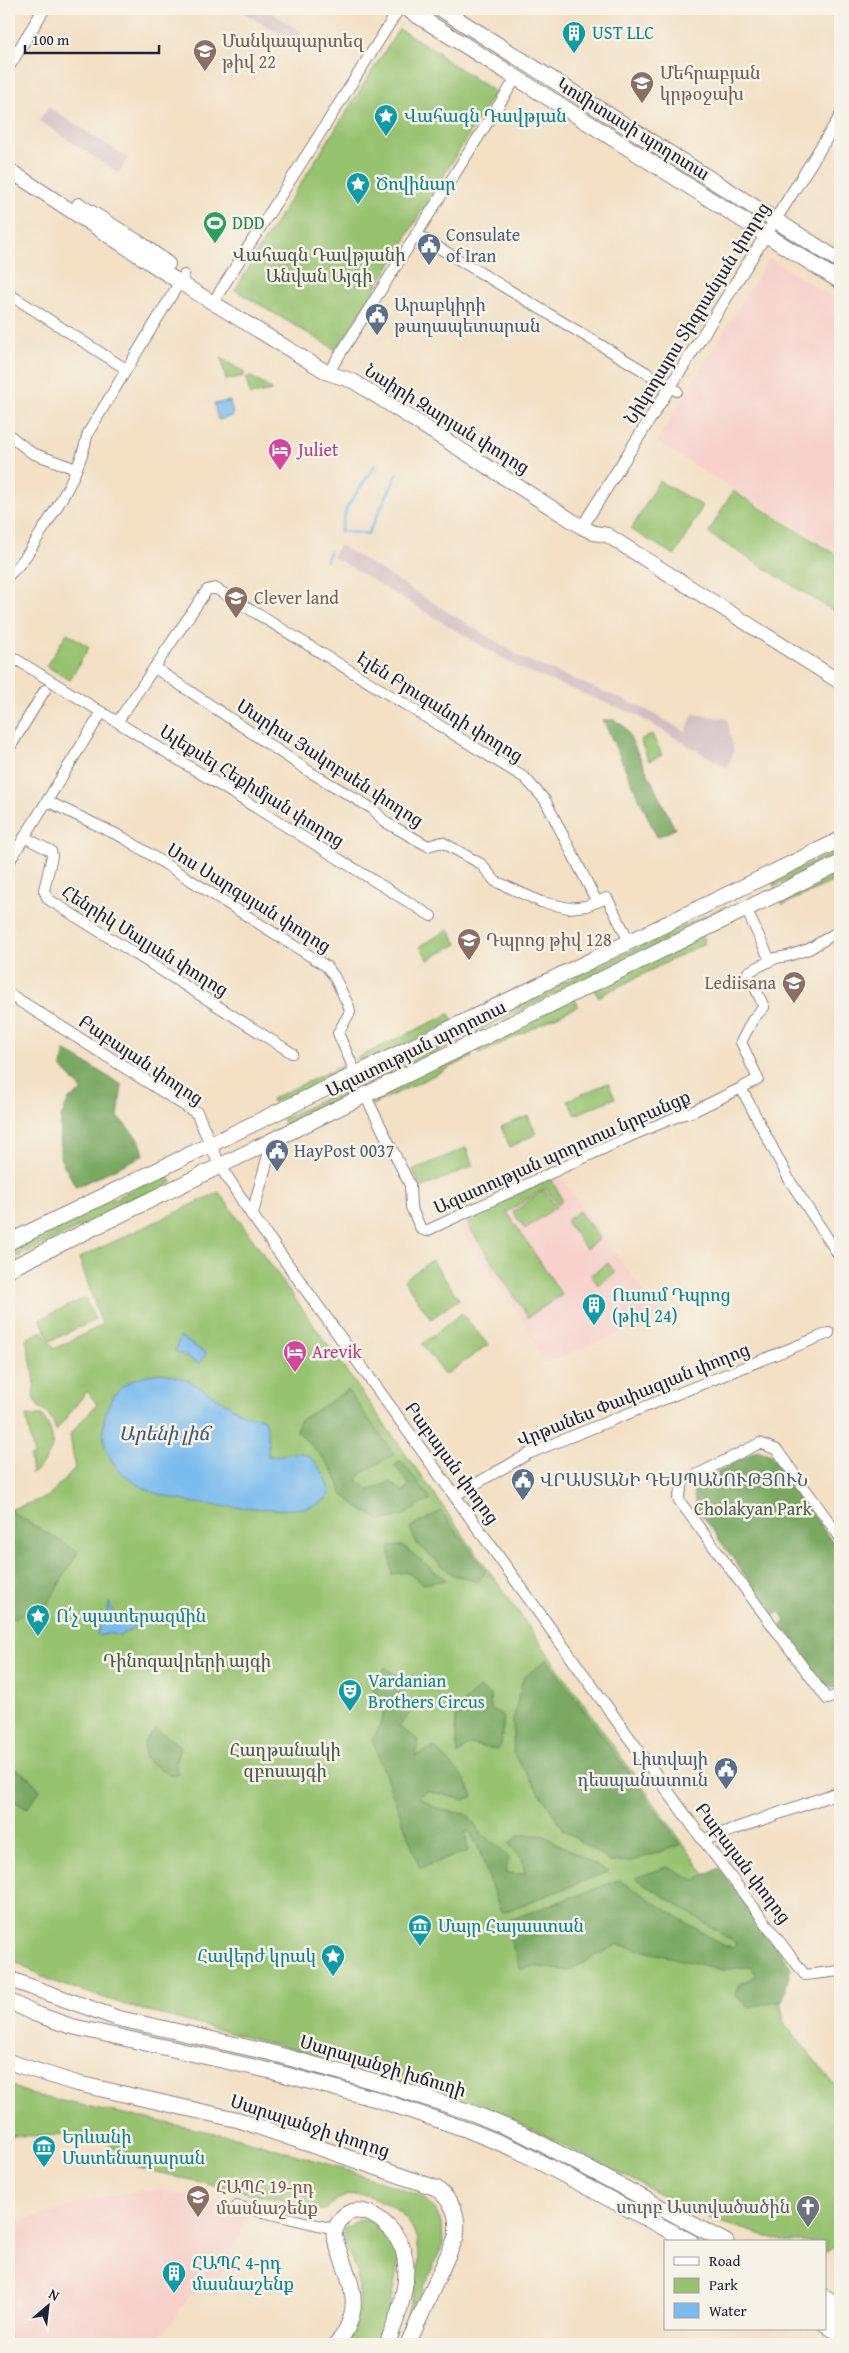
<svg xmlns="http://www.w3.org/2000/svg" width="849" height="2353" viewBox="0 0 849 2353" font-family="'Gentium Book Plus','Noto Serif Armenian',serif">
<style>
.built{fill:#f7d0cb}
.industrial{fill:#d2bec2}
.green{fill:#97c26f;stroke:#5c7255}
.forest{fill:#79a862;stroke:#4e654e}
.water{fill:#7abbef;stroke:#4e6e95}
.lines{fill:none;stroke-linecap:round;stroke-linejoin:round}
.stream{stroke:#7abbef;stroke-width:2.5}
.minor-casing{stroke:#8a8180;stroke-width:12}
.tertiary-casing{stroke:#8a8180;stroke-width:13}
.secondary-casing{stroke:#8a8180;stroke-width:16}
.primary-casing{stroke:#8a8180;stroke-width:17}
.minor{stroke:#fff;stroke-width:10}
.tertiary{stroke:#fff;stroke-width:11}
.secondary{stroke:#fff;stroke-width:14}
.primary{stroke:#fff;stroke-width:15}
.labels{text-anchor:middle;stroke-width:5;stroke-linejoin:round;paint-order:stroke}
.culture-label{font-size:18px;fill:#0d838f;stroke:#f7f3e8;text-anchor:start}
.education-label{font-size:18px;fill:#785e54;stroke:#f7f3e8;text-anchor:start}
.street-label{font-size:18px;fill:#22223b;stroke:#f7f3e8}
.leisure-label{font-size:18px;fill:#27864d;stroke:#f7f3e8;text-anchor:start}
.service-label{font-size:18px;fill:#4e5e75;stroke:#f7f3e8;text-anchor:start}
.park-label{font-size:18px;fill:#4b5a4d;stroke:#f7f3e8}
.hotel-label{font-size:18px;fill:#b23c85;stroke:#f7f3e8;text-anchor:start}
.worship-label{font-size:18px;fill:#5b616d;stroke:#f7f3e8;text-anchor:end}
.water-label{font-size:19px;font-style:italic;fill:#41587a;stroke:#f7f3e8}
</style>
<rect width="100%" height="100%" fill="#f7f3e8"/>
<filter id="ink" filterUnits="userSpaceOnUse"><feTurbulence type="fractalNoise" baseFrequency=".02" numOctaves="2"/><feDisplacementMap in="SourceGraphic" scale="10" xChannelSelector="R" yChannelSelector="G"/><feConvolveMatrix kernelMatrix="1 2 1 2 8 2 1 2 1" color-interpolation-filters="sRGB"/></filter>
<filter id="wash" filterUnits="userSpaceOnUse"><feTurbulence type="fractalNoise" baseFrequency=".0096" numOctaves="4" result="noise"/><feDisplacementMap in="SourceGraphic" scale="20" xChannelSelector="R" yChannelSelector="G"/><feGaussianBlur stdDeviation="1.12" result="paint"/><feColorMatrix in="noise" values="0 0 0 0 0 0 0 0 0 0 0 0 0 0 0 0 0 1.4 0 .05"/><feComposite in="paint" operator="in"/></filter>
<g filter="url(#wash)">
<rect width="100%" height="100%" fill="#f3e0c5"/>
<path class="built" d="M769 258 840 302V553L656 442Z
M558 1173 661 1317 544 1364 523 1320 455 1223Z
M160 2189 247 2210 243 2228 225 2269 211 2287 189 2296 156 2344H9V2225L100 2197Z"/>
<path class="industrial" d="M239 9H265L302 32 295 44Z
M48 107 128 158 119 173 39 121Z
M340 545 524 659 639 706 686 732 693 714 727 719 734 751 727 768 636 715 519 668 332 556Z"/>
<path class="green" d="M399 29 440 53 439 55 495 92 406 237 407 239 336 350 235 290 256 256 255 255Z
M221 358 244 372V376L226 380Z
M250 376 271 389 272 391 250 395 246 378Z
M659 481 703 506 675 555 631 530Z
M733 491 840 557V615L708 533Z
M67 633 89 647 70 680 46 666Z
M652 734 662 755 649 761 640 740Z
M831 853 834 859 774 887 772 881Z
M840 867V878L783 905 779 896Z
M726 906 727 909 717 916 476 1032 473 1025Z
M449 929 457 944 428 960 420 946Z
M701 933 705 943 598 997 593 987Z
M574 998 578 1006 480 1054 476 1046Z
M449 1014 453 1021 361 1066 357 1058Z
M459 1034 461 1040 285 1125 282 1119Z
M468 1049 472 1057 372 1105 368 1097Z
M346 1064 349 1071 273 1103 271 1099Z
M608 1083 615 1098 575 1115 568 1100Z
M528 1116 536 1134 510 1147 501 1127Z
M466 1148 473 1166 421 1188 413 1170Z
M167 1173 172 1183 9 1261V1249Z
M551 1178 562 1200 558 1205 545 1188 507 1212 562 1295 528 1317 467 1224 501 1202Z
M544 1190 556 1207 525 1229 513 1212Z
M219 1192 776 1974 784 2023 840 2091V2244L825 2252V2242H786L710 2219 507 2117 366 2069 132 2007 51 1981 9 1958V1508L12 1509 47 1497 75 1469 70 1434 97 1404 87 1391 56 1431 53 1421 48 1414 39 1408 33 1397 35 1381 26 1339 42 1331 54 1349 102 1325 79 1258Z
M579 1211 600 1239 586 1249 566 1221Z
M432 1260 459 1299 431 1319 404 1280Z
M608 1263 615 1273 598 1285 591 1275Z
M85 1298 95 1320 50 1341 40 1319Z
M462 1313 488 1345 445 1375 422 1344Z
M26 1416H42C60 1440 53 1456 32 1474L30 1457 34 1456Z
M9 2085 33 2095 243 2139 341 2168 421 2196 435 2209 442 2225 443 2244 400 2341C413 2284 446 2225 372 2197 353 2190 338 2197 324 2210L310 2211 294 2203 138 2168 105 2141 83 2135 9 2136Z
M360 2219 370 2220 385 2234 399 2260 390 2306 376 2344H347C361 2318 364 2290 352 2261 346 2247 341 2245 344 2229Z"/>
<path class="forest" d="M603 720H614L625 727 675 829 657 837Z
M64 1050 122 1085 118 1117 140 1141 144 1155 76 1187 60 1158 61 1117 69 1099 83 1091 62 1068Z
M348 1390 394 1454 362 1473 357 1480 369 1490 390 1482 404 1492 409 1484 395 1466 400 1460 431 1499 404 1515 382 1521 359 1508 342 1494C339 1470 312 1447 296 1430L299 1421Z
M758 1450 771 1455 840 1553 837 1557 840 1561V1687L836 1689 822 1684 781 1626 786 1621 779 1611 773 1615 696 1507 692 1487Z
M9 1510 78 1552 43 1612 25 1613 15 1619 9 1616Z
M441 1511 486 1571 478 1582 453 1575 416 1543 410 1528Z
M403 1546 446 1580 423 1584 407 1572 392 1574 389 1547Z
M547 1659 681 1845 633 1861 610 1862 564 1830 513 1753V1720L523 1678Z
M385 1667 400 1679 410 1713 399 1727 419 1740 415 1756 435 1747 464 1778 473 1796 464 1800 428 1791 419 1797 440 1810 467 1814 480 1833 499 1847 509 1858 505 1873 525 1874 522 1859 509 1844 518 1835H543L608 1872 501 1913 478 1847 470 1832H465L468 1851 420 1868 372 1739C382 1725 391 1703 373 1691Z
M479 1688 490 1694 491 1709 504 1716 501 1745 497 1750 469 1744 458 1755 455 1728 457 1708Z
M156 1728 181 1747 175 1762 178 1775 170 1776 158 1767 145 1760 144 1742Z
M9 1765 30 1778 40 1790 27 1809 9 1798Z
M667 1867 695 1880 719 1868 791 1967 783 2000 749 2007 735 1995 739 1984 757 1976 752 1966 722 1970 617 1944 569 1971 533 1966 521 1970 504 1922 619 1880 724 1946 732 1948 736 1945 735 1942 635 1878Z"/>
<path class="water" d="M230 401 233 416 218 420 214 404Z
M180 1337 206 1353 200 1364 175 1351Z
M162 1373 188 1380 243 1414 263 1418 267 1425 268 1456C298 1456 304 1441 324 1475 328 1483 331 1488 328 1497 310 1514 276 1509 254 1508 207 1506 120 1501 105 1445 102 1432 103 1417 109 1404 119 1383 139 1375 162 1373Z
M109 1602 116 1619 123 1622H132L134 1628 120 1635 109 1633 99 1636 97 1634 100 1625 107 1617Z"/>
<g class="lines">
<path class="stream" d="M341 531 368 534 398 473
M340 533 347 507 376 464
M327 561 329 552"/>
</g>
</g>
<g filter="url(#ink)">
<g class="lines">
<g class="minor-casing">
<path id="minor" d="M416 234 677 391
M9 294 126 369
M217 296 399 9
M328 373 516 78
M9 435 32 453 76 469
M9 575C24 562 31 548 42 531 62 500 80 470 88 433L184 275
M9 655 431 916
M155 668 310 772 373 809 385 822 428 846 442 842 481 864 495 881 541 902 569 908 586 906 607 898 630 943
M118 721 207 590 215 588 525 778 545 800 597 902
M9 749 45 690
M47 801 124 838 326 966 334 976 349 1007 350 1012 338 1033 357 1076
M24 837 51 851 52 856 44 890 48 899 292 1053
M9 862 102 712
M746 909 770 960
M840 935 834 934 809 949 788 956 776 958 748 972 764 1007 753 1019 741 1042 758 1079 741 1088 790 1181 840 1257
M365 1095 410 1185 411 1207 421 1229 426 1231 633 1135 681 1115 692 1112 741 1088
M454 1496 530 1453 829 1333
M840 1537 777 1450 760 1443 684 1481 678 1499 827 1699 840 1694
M703 1840 805 1975 840 1971
M237 2206 335 2229"/>
</g>
<g class="tertiary-casing">
<path id="tertiary" d="M9 66 44 9
M582 527 840 117
M9 994 197 1113 220 1166 252 1215 703 1840 840 1792
M252 1215 273 1139"/>
</g>
<g class="secondary-casing">
<path id="secondary" d="M9 170 179 282 328 373 353 381 582 527 594 533 607 535 840 682
M79 205 144 246 168 264"/>
</g>
<g class="primary-casing">
<path id="primary" d="M407 9 840 281
M441 9 840 261
M9 1242 840 840
M9 1269 840 863
M9 1979 117 2018 272 2053 380 2083 473 2113 523 2134 726 2242
M9 2001 33 2013 70 2026 271 2071 376 2099 468 2130 515 2149 691 2242
M9 2062 75 2083 239 2120 436 2188C453 2202 459 2214 456 2237L408 2344
M825 2297 840 2306
M825 2312 840 2320
M825 2324 840 2334
M337 2344C369 2302 346 2278 334 2235 345 2188 393 2219 403 2250 412 2279 398 2317 387 2344"/>
</g>
<use href="#minor" class="minor"/>
<use href="#tertiary" class="tertiary"/>
<use href="#secondary" class="secondary"/>
<use href="#primary" class="primary"/>
</g>
</g>
<defs>
<g id="building-pin" transform="scale(1.25)"><path d="M0 17L-7.5 6A9.5 9.5 0 1 1 7.5 6Z" fill="#0f9aa8" stroke="#f7f3e8"/><path d="M-4-6H4V6H1V3H-1V6H-4ZM-2.5-4.3h1.7v1.8h-1.7ZM.8-4.3h1.7v1.8H.8ZM-2.5-1h1.7V.8h-1.7ZM.8-1h1.7V.8H.8Z" fill="#fff"/></g>
<g id="school-pin" transform="scale(1.25)"><path d="M0 17L-7.5 6A9.5 9.5 0 1 1 7.5 6Z" fill="#8d6e63" stroke="#f7f3e8"/><path d="M0-5L7-2L0 1L-7-2ZM-4 1L0 2.5L4 1V4Q0 6-4 4Z" fill="#fff"/></g>
<g id="sight-pin" transform="scale(1.25)"><path d="M0 17L-7.5 6A9.5 9.5 0 1 1 7.5 6Z" fill="#0f9aa8" stroke="#f7f3e8"/><path d="M0-6L1.8-2.2L6-1.7L2.9 1.2L3.7 5.4L0 3.3L-3.7 5.4L-2.9 1.2L-6-1.7L-1.8-2.2Z" fill="#fff"/></g>
<g id="stadium-pin" transform="scale(1.25)"><path d="M0 17L-7.5 6A9.5 9.5 0 1 1 7.5 6Z" fill="#2e9e5b" stroke="#f7f3e8"/><path d="M0-5a6.5 5 0 1 0 0 10a6.5 5 0 1 0 0-10ZM-3.5-1.8h7v3.6h-7Z" fill="#fff"/></g>
<g id="civic-pin" transform="scale(1.25)"><path d="M0 17L-7.5 6A9.5 9.5 0 1 1 7.5 6Z" fill="#5c6f8a" stroke="#f7f3e8"/><path d="M-.6-6.5H3V-4.5H.6V-3L4-1V1h2V6H-6V1h2V-1L-.6-3ZM-1.2 2.5V6h2.4V2.5Z" fill="#fff"/></g>
<g id="hotel-pin" transform="scale(1.25)"><path d="M0 17L-7.5 6A9.5 9.5 0 1 1 7.5 6Z" fill="#d1479c" stroke="#f7f3e8"/><path d="M-6-4.5h1.5V1H6V5H4.5V3h-9V5H-6ZM-4 0a1.8 1.8 0 1 1 3.6 0ZM.5 0V-2.5h3Q6-2.5 6 0Z" fill="#fff"/></g>
<g id="theatre-pin" transform="scale(1.25)"><path d="M0 17L-7.5 6A9.5 9.5 0 1 1 7.5 6Z" fill="#0f9aa8" stroke="#f7f3e8"/><path d="M-5-5.5Q0-4 5-5.5V0Q5 5 0 6Q-5 5-5 0ZM-3.3-2.5H-1v1.5H-3.3ZM1-2.5H3.3v1.5H1ZM-2.8 1Q0 5.5 2.8 1Z" fill="#fff"/></g>
<g id="museum-pin" transform="scale(1.25)"><path d="M0 17L-7.5 6A9.5 9.5 0 1 1 7.5 6Z" fill="#0f9aa8" stroke="#f7f3e8"/><path d="M0-6L6-3V-2H-6V-3ZM-5-1h2V3h-2ZM-1-1h2V3h-2ZM3-1h2V3H3ZM-6 4H6V6H-6Z" fill="#fff"/></g>
<g id="university-pin" transform="scale(1.25)"><path d="M0 17L-7.5 6A9.5 9.5 0 1 1 7.5 6Z" fill="#8d6e63" stroke="#f7f3e8"/><path d="M0-5L7-2L0 1L-7-2ZM-4 1L0 2.5L4 1V4Q0 6-4 4Z" fill="#fff"/></g>
<g id="church-pin" transform="scale(1.25)"><path d="M0 17L-7.5 6A9.5 9.5 0 1 1 7.5 6Z" fill="#6b7280" stroke="#f7f3e8"/><path d="M-1.2-6h2.4v3.5h3.3v2.4h-3.3V6h-2.4V-.1h-3.3v-2.4h3.3Z" fill="#fff"/></g>
</defs>
<g fill-rule="evenodd">
<use href="#building-pin" x="574" y="33"/>
<use href="#school-pin" x="205" y="51"/>
<use href="#school-pin" x="642" y="83"/>
<use href="#sight-pin" x="386" y="116"/>
<use href="#sight-pin" x="358" y="184"/>
<use href="#stadium-pin" x="215" y="223"/>
<use href="#civic-pin" x="429" y="245"/>
<use href="#civic-pin" x="377" y="315"/>
<use href="#hotel-pin" x="280" y="450"/>
<use href="#school-pin" x="236" y="598"/>
<use href="#school-pin" x="469" y="940"/>
<use href="#school-pin" x="794" y="983"/>
<use href="#civic-pin" x="277" y="1151"/>
<use href="#building-pin" x="594" y="1305"/>
<use href="#hotel-pin" x="295" y="1352"/>
<use href="#civic-pin" x="523" y="1480"/>
<use href="#sight-pin" x="38" y="1616"/>
<use href="#theatre-pin" x="350" y="1691"/>
<use href="#civic-pin" x="726" y="1769"/>
<use href="#museum-pin" x="420" y="1926"/>
<use href="#sight-pin" x="333" y="1956"/>
<use href="#museum-pin" x="44" y="2147"/>
<use href="#university-pin" x="198" y="2197"/>
<use href="#church-pin" x="808" y="2207"/>
<use href="#building-pin" x="174" y="2273"/>
</g>
<g class="labels">
<g class="culture-label">
<text x="592" y="39">UST LLC</text>
<text x="404" y="122">Վահագն Դավթյան</text>
<text x="376" y="190">Ծովինար</text>
<text x="612" y="1301">Ուսում Դպրոց<tspan x="612" dy="21">(թիվ 24)</tspan></text>
<text x="56" y="1622">Ո՛չ պատերազմին</text>
<text x="368" y="1687">Vardanian<tspan x="368" dy="21">Brothers Circus</tspan></text>
<text x="438" y="1932">Մայր Հայաստան</text>
<text x="316" y="1962" text-anchor="end">Հավերժ կրակ</text>
<text x="62" y="2143">Երևանի<tspan x="62" dy="21">Մատենադարան</tspan></text>
<text x="192" y="2269">ՀԱՊՀ 4-րդ<tspan x="192" dy="21">մասնաշենք</tspan></text>
</g>
<g class="education-label">
<text x="222" y="47">Մանկապարտեզ<tspan x="222" dy="21">թիվ 22</tspan></text>
<text x="660" y="79">Մեհրաբյան<tspan x="660" dy="21">կրթօջախ</tspan></text>
<text x="254" y="604">Clever land</text>
<text x="486" y="946">Դպրոց թիվ 128</text>
<text x="776" y="989" text-anchor="end">Lediisana</text>
<text x="216" y="2193">ՀԱՊՀ 19-րդ<tspan x="216" dy="21">մասնաշենք</tspan></text>
</g>
<g class="street-label">
<text transform="translate(633 129) rotate(32)" y="6">Կոմիտասի պողոտա</text>
<text transform="translate(697 313) rotate(-58)" y="6">Նիկողայոս Տիգրանյան փողոց</text>
<text transform="translate(447 419) rotate(32)" y="6">Նաիրի Զարյան փողոց</text>
<text transform="translate(440 707) rotate(32)" y="6">Էլեն Բյուզանդի փողոց</text>
<text transform="translate(330 763) rotate(33)" y="6">Մարիա Յակոբսեն փողոց</text>
<text transform="translate(252 786) rotate(32)" y="6">Ալեքսեյ Հեքիմյան փողոց</text>
<text transform="translate(249 898) rotate(32)" y="6">Սոս Սարգսյան փողոց</text>
<text transform="translate(145 941) rotate(32)" y="6">Հենրիկ Մալյան փողոց</text>
<text transform="translate(416 1049) rotate(-26)" y="6">Ազատության պողոտա</text>
<text transform="translate(141 1060) rotate(34)" y="6">Բաբայան փողոց</text>
<text transform="translate(562 1152) rotate(-24)" y="6">Ազատության պողոտա նրբանցք</text>
<text transform="translate(633 1395) rotate(-22)" y="6">Վրթանես Փափազյան փողոց</text>
<text transform="translate(452 1463) rotate(54)" y="6">Բաբայան փողոց</text>
<text transform="translate(743 1863) rotate(53)" y="6">Բաբայան փողոց</text>
<text transform="translate(383 2066) rotate(17)" y="6">Սարալանջի խճուղի</text>
<text transform="translate(310 2126) rotate(18)" y="6">Սարալանջի փողոց</text>
</g>
<g class="leisure-label">
<text x="232" y="229">DDD</text>
</g>
<g class="service-label">
<text x="446" y="241">Consulate<tspan x="446" dy="21">of Iran</tspan></text>
<text x="394" y="311">Արաբկիրի<tspan x="394" dy="21">թաղապետարան</tspan></text>
<text x="294" y="1157">HayPost 0037</text>
<text x="540" y="1486">ՎՐԱՍՏԱՆԻ ԴԵՍՊԱՆՈՒԹՅՈՒՆ</text>
<text x="708" y="1765" text-anchor="end">Լիտվայի<tspan x="708" dy="21">դեսպանատուն</tspan></text>
</g>
<g class="park-label">
<text x="319" y="261">Վահագն Դավթյանի<tspan x="319" dy="21">Անվան Այգի</tspan></text>
<text x="753" y="1515">Cholakyan Park</text>
<text x="187" y="1667">Դինոզավրերի այգի</text>
<text x="285" y="1756">Հաղթանակի<tspan x="285" dy="21">զբոսայգի</tspan></text>
</g>
<g class="hotel-label">
<text x="298" y="456">Juliet</text>
<text x="312" y="1358">Arevik</text>
</g>
<g class="worship-label">
<text x="790" y="2213">սուրբ Աստվածածին</text>
</g>
<g class="water-label">
<text x="164" y="1440">Արենի լիճ</text>
</g>
</g>
<rect width="849" height="2353" fill="none" stroke="#f7f3e8" stroke-width="30"/>
<rect x="664" y="2240" width="162" height="90" fill="#f7f3e8" stroke="#a29fa3"/>
<rect x="674" y="2257" width="25" height="8" fill="#ffffff" stroke="#a29fa3"/>
<text x="709" y="2266" font-size="15" fill="#22223b">Road</text>
<rect x="674" y="2278" width="25" height="15" fill="#97c26f" stroke="#a29fa3"/>
<text x="709" y="2290" font-size="15" fill="#22223b">Park</text>
<rect x="674" y="2303" width="25" height="15" fill="#7abbef" stroke="#a29fa3"/>
<text x="709" y="2316" font-size="15" fill="#22223b">Water</text>
<g transform="translate(48 2306) rotate(28)" stroke="#f7f3e8" stroke-width="4" paint-order="stroke">
<path d="M0-4L9 19L0 12L-9 19Z" fill="#22223b"/>
<text y="-8" font-size="14" font-weight="bold" text-anchor="middle" fill="#22223b">N</text>
</g>
<path d="M25 45v8h134v-8" fill="none" stroke="#22223b" stroke-width="2.5"/>
<text x="32" y="45" font-size="15" fill="#22223b" stroke="#f7f3e8" stroke-width="4" paint-order="stroke">100 m</text>
</svg>
